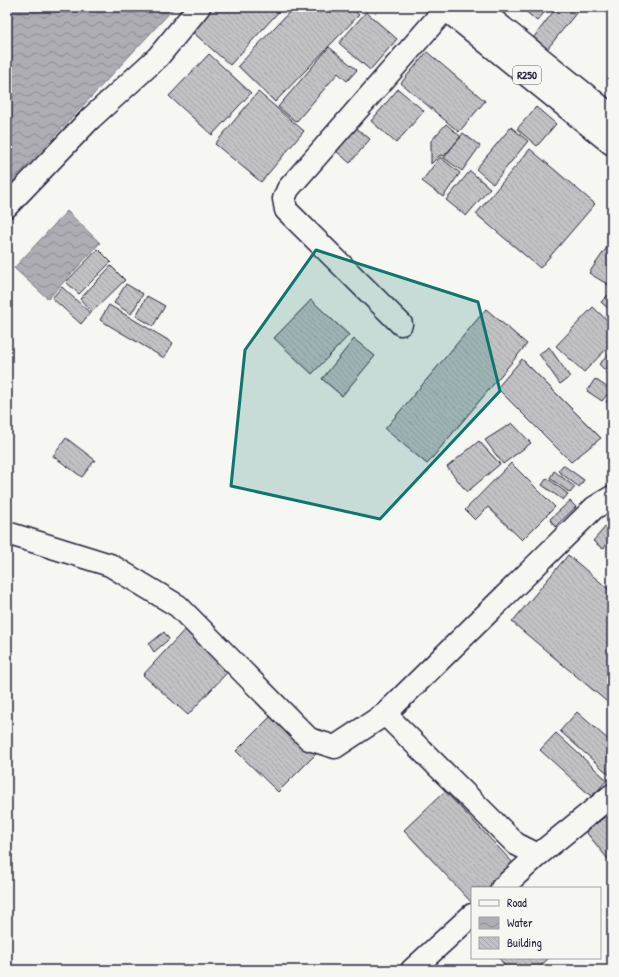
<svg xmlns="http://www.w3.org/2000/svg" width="619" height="977" viewBox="0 0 619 977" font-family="'Patrick Hand',sans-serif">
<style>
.water{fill:url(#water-waves);stroke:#757583}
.building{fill:url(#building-back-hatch);stroke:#22223b}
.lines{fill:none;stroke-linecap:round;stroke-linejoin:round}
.street-casing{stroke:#22223b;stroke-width:25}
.primary-casing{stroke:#22223b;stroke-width:25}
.street{stroke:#f6f6f2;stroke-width:22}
.primary{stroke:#f6f6f2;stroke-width:22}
.marked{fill:#0f766e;fill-opacity:0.2;stroke:#0f766e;stroke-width:3;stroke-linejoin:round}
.labels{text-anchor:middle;stroke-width:4;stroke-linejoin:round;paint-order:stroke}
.shield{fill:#f6f6f2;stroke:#626272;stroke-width:1}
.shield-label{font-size:11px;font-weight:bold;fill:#22223b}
</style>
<defs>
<pattern id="water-waves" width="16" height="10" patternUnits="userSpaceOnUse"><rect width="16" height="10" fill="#adadb3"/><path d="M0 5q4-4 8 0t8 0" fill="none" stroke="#8c8c93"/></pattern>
<pattern id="building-back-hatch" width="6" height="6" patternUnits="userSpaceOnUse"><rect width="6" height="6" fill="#c2c2c4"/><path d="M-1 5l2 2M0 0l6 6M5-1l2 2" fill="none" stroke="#a6a6a9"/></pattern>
</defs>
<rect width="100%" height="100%" fill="#f6f6f2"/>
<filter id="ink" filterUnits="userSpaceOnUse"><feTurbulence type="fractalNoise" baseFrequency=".025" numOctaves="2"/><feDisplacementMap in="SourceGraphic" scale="8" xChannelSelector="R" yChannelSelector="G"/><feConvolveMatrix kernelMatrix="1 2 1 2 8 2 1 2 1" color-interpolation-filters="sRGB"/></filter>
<g filter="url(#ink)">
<path class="water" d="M7 7H175L7 187Z
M67 211 100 243 48 299 14 268Z"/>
<path class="building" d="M207 7H283L230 65 188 28Z
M294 7H351L359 15 275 102 238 66Z
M525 7H549L537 21 523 9Z
M557 7H581L544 53 530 42Z
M366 12 397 39 370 70 339 43Z
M329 47 357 70 347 81 338 73 296 122 278 107Z
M427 52 485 101 459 132 401 83Z
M209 54 251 93 212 135 169 96Z
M398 89 424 111 396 143 371 121Z
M258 92 304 131 261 182 215 144Z
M536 107 556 124 537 146 517 129Z
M446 124 461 137 444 156 440 155 431 164V141Z
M355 127 370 139 350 163 335 150Z
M511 127 528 141 493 184 476 169Z
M463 133 480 146 462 171 444 158Z
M530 149 595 204 540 268 476 214Z
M440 157 460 173 443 197 422 181Z
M470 171 490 188 466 216 446 200Z
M612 240V283L610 286 589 273Z
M98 249 111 262 79 294 66 282Z
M111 266 125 280 92 312 80 299Z
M126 284 143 294 131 314 114 303Z
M62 287 90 313 81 324 52 298Z
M612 291V312L601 302Z
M147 296 165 306 153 326 136 316Z
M311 300 349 335 312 374 274 338Z
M109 305 173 343 164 358 100 320Z
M593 307 612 325V343L584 372 556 346Z
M486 309 527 344 427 464 385 429Z
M354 339 375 356 342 396 322 379Z
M549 347 570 377 560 384 539 354Z
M612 352V376L611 377 599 364Z
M522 359 601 438 571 462 497 388Z
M595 379 611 390 602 401 587 391Z
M612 394V406L606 402Z
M512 423 531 443 503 464 485 440Z
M66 438 95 460 82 477 53 456Z
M479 441 500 464 467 492 447 467Z
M511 463 555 507 522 540 488 507 475 520 465 510Z
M563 465 584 480 579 487 558 471Z
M554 471 575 487 570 493 550 478Z
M547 478 568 494 563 500 542 485Z
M570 501 576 507 555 527 550 519Z
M607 525 612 530V538L603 549 593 541Z
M612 541V550L608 547Z
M568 555 612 592V706L512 622Z
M188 626 233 666 188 715 143 675Z
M164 632 169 639 154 652 149 644Z
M277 710 319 751 278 792 236 751Z
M577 712 612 743V777L560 731Z
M556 733 607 780 592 797 540 750Z
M445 791 514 864 488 888H472V903L404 830Z
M612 811V864L586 832Z
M499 958H549L536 970H508Z"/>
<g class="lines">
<g class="street-casing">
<path id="street" d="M7 206 90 119 158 57 199 7
M401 324 286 210 284 199 288 189 447 7
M7 533 110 565 178 606 309 739 335 747 385 714 516 844 538 855 612 795
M385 714 594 508 612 497
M502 888 538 855
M412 970 472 915"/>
</g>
<g class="primary-casing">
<path id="primary" d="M443 7 612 144
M477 7 612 116"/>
</g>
<use href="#street" class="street"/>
<use href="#primary" class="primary"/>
</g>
</g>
<path class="marked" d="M316 250 478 302 500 391 380 519 231 486 245 350Z"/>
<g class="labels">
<rect class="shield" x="513" y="66" width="28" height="18" rx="3"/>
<g class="shield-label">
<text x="527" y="79">R250</text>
</g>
</g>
<rect width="619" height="977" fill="none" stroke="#f6f6f2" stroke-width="24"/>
<rect x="12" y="12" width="595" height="953" fill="none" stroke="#22223b" stroke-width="1.5" filter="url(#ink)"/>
<rect x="471" y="887" width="130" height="72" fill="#f6f6f2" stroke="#a1a1a9"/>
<rect x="479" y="900" width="20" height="6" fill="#f6f6f2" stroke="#a1a1a9"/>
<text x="507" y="907" font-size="12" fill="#22223b">Road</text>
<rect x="479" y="917" width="20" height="12" fill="url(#water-waves)" stroke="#a1a1a9"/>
<text x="507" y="927" font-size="12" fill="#22223b">Water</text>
<rect x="479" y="937" width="20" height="12" fill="url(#building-back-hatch)" stroke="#a1a1a9"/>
<text x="507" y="947" font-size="12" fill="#22223b">Building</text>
</svg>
